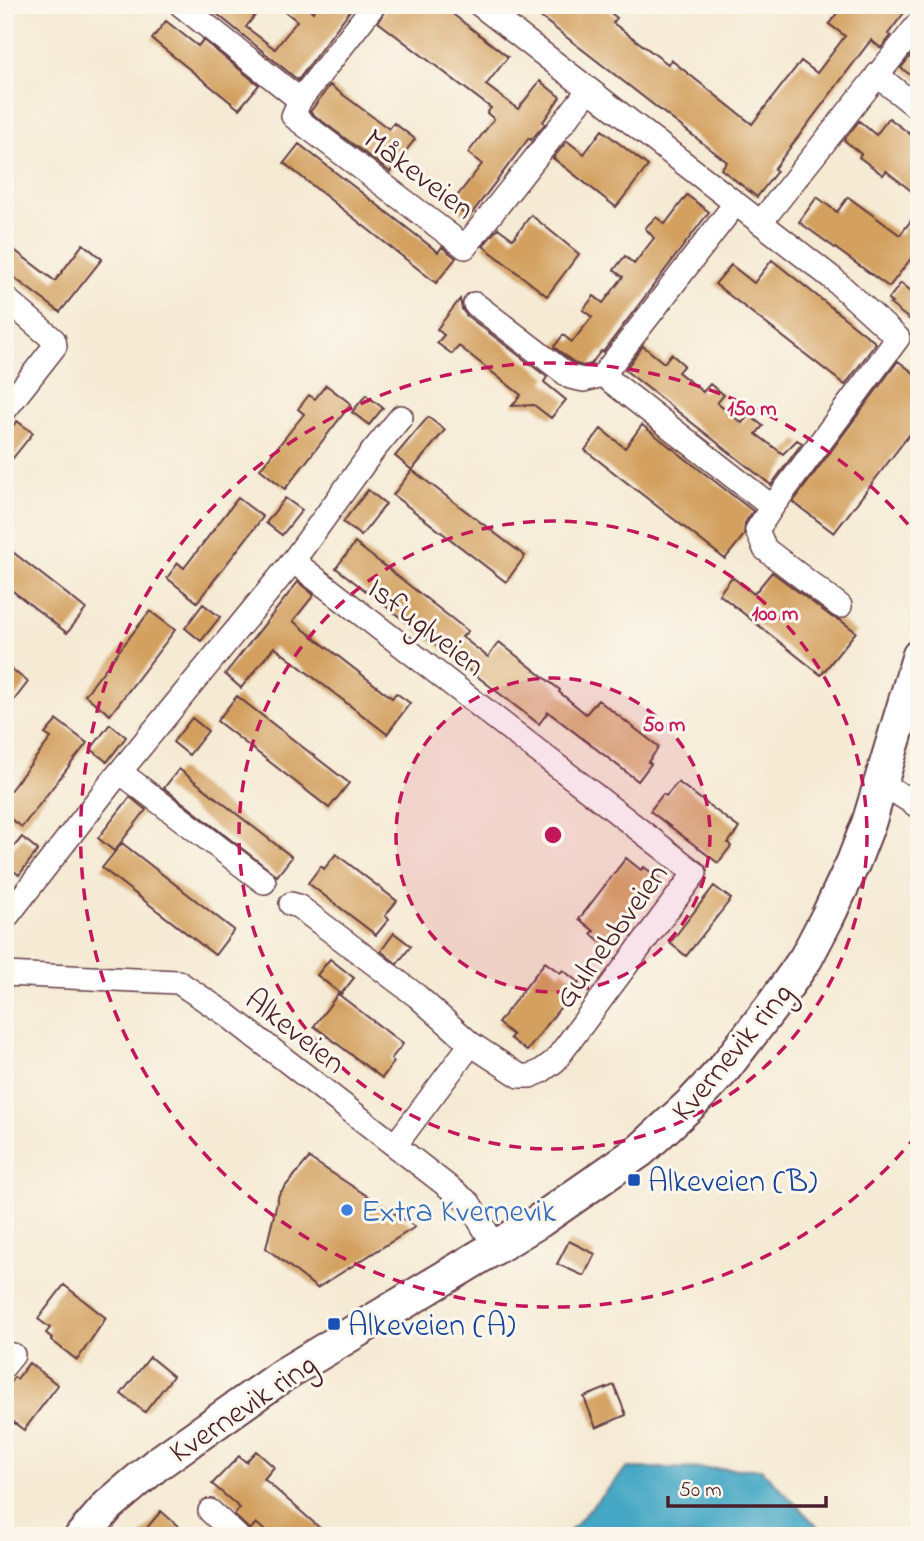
<svg xmlns="http://www.w3.org/2000/svg" width="924" height="1541" viewBox="0 0 924 1541" font-family="'Indie Flower',sans-serif">
<style>
.water{fill:#44a7c4;stroke:#476378;stroke-width:2}
.building{fill:#d3a05e}
.lines{fill:none;stroke-linecap:round;stroke-linejoin:round}
.street-casing{stroke:#643d44;stroke-width:26}
.secondary-casing{stroke:#643d44;stroke-width:37}
.street{stroke:#fff;stroke-width:23}
.secondary{stroke:#fff;stroke-width:33}
.ring{fill:none;stroke:#c2185b;stroke-width:3.5;stroke-dasharray:12 9}
.transit-dot{fill:#1a4fb4;stroke:#fbf7ec;stroke-width:2.5}
.shop-dot{fill:#3f7fe0;stroke:#fbf7ec;stroke-width:2.5}
.labels{text-anchor:middle;stroke-width:6;stroke-linejoin:round;paint-order:stroke}
.street-label{font-size:32px;fill:#4a1f2b;stroke:#fbf7ec}
.transit-label{font-size:32px;fill:#164399;stroke:#fbf7ec;text-anchor:start}
.shop-label{font-size:32px;fill:#366cbe;stroke:#fbf7ec;text-anchor:start}
.centre{fill:#c2185b;stroke:#fbf7ec;stroke-width:3.5}
.ring-label{font-size:21px;text-anchor:middle;font-weight:bold;fill:#c2185b;stroke:#fbf7ec;stroke-width:6;stroke-linejoin:round;paint-order:stroke}
</style>
<rect width="100%" height="100%" fill="#fbf7ec"/>
<filter id="ink" filterUnits="userSpaceOnUse"><feTurbulence type="fractalNoise" baseFrequency=".0143" numOctaves="2"/><feDisplacementMap in="SourceGraphic" scale="14" xChannelSelector="R" yChannelSelector="G"/><feConvolveMatrix kernelMatrix="1 2 1 2 8 2 1 2 1" color-interpolation-filters="sRGB"/></filter>
<filter id="wash" filterUnits="userSpaceOnUse"><feTurbulence type="fractalNoise" baseFrequency=".00686" numOctaves="4" result="noise"/><feDisplacementMap in="SourceGraphic" scale="28" xChannelSelector="R" yChannelSelector="G"/><feGaussianBlur stdDeviation="1.57" result="paint"/><feColorMatrix in="noise" values="0 0 0 0 0 0 0 0 0 0 0 0 0 0 0 0 0 1.4 0 .05"/><feComposite in="paint" operator="in"/></filter>
<g filter="url(#wash)">
<rect width="100%" height="100%" fill="#f5ead4"/>
<path class="water" d="M627 1468 761 1469 823 1532 822 1536H565Z"/>
<g id="blocks">
<path class="building" d="M206 5H263L246 27 275 49 297 21 277 5H304L313 12 318 5H354L298 80Z
M388 5H441L508 57 486 85 518 109 540 81 560 97 543 122 545 124 531 140 529 138 469 217 451 204 482 164 468 153 494 119 487 113 491 108 378 22Z
M525 5H601L617 18 613 23 668 64 671 60 752 124 801 61 817 73 845 36 829 24 843 5H910L888 34 891 36 881 48 871 40 774 169 777 171 757 197 721 169 727 162Z
M166 21 198 46 203 40 259 85 239 109 152 39Z
M913 53 919 57V81L901 68Z
M330 85 389 129 394 123 415 139 390 172 310 112Z
M889 118 919 141V197L886 171 883 175 859 157 861 154 844 140 859 121 876 135Z
M602 130 648 166 616 207 553 158 567 141 584 154Z
M299 144 438 252 442 247 456 258 436 283 284 163Z
M687 195 709 212 603 352 601 351 591 364 584 366 576 364 554 347 563 335 572 342 592 317 583 310 594 296 603 303 623 277 614 270 625 256 634 264 654 238 645 228 656 217 665 224Z
M817 197 837 212 848 197 900 235 919 210V248L889 287 799 222Z
M531 215 579 254 547 296 483 246 498 228 513 239Z
M5 243 55 281 83 244 102 259 60 312 5 271Z
M772 260 876 343 845 385 715 284 731 265 754 283Z
M901 283 919 297V327L890 304 892 303 888 300Z
M460 299 462 309 466 315 547 377 544 382 566 400 551 418 534 405 512 406 521 395 459 346 452 354 437 343 444 335 437 329Z
M643 346 664 363 671 354 684 365 678 372 703 392 710 384 724 395 717 403 742 423 749 415 763 426 756 434 783 454 797 440 802 443 771 485 625 370Z
M898 361 919 377V422L834 533 793 502Z
M326 385 351 404 285 489 260 469 304 414 298 409 309 395 315 399Z
M366 395 383 408 369 425 352 412Z
M428 417 445 430 412 470 395 456Z
M17 421 33 433 5 468V436Z
M642 425 753 511 745 523 744 535 725 559 585 450 601 429 625 448Z
M412 470 525 556 506 582 393 495Z
M368 490 386 504 361 536 343 522Z
M238 498 263 517 197 602 167 578 178 563 184 568Z
M285 498 302 510 282 535 266 523Z
M355 543 468 631 462 637 488 657 499 642 560 690 559 692 586 714 598 700 659 747 648 762 651 764 638 781 548 712 539 724 336 568Z
M5 546 86 609 67 633 5 585Z
M772 572 832 617 840 620 856 632 821 675 719 594 732 577 754 594Z
M298 582 314 595 293 621 392 698 396 693 410 703 387 734 274 647 241 688 225 674Z
M203 604 220 617 201 641 185 628Z
M150 611 175 630 110 715 85 695Z
M5 664 28 682 5 712Z
M237 696 349 783 329 808 217 721Z
M192 718 208 731 189 755 173 742Z
M57 720 87 743 22 827 5 815V797L51 738 45 734Z
M110 724 126 737 107 762 91 749Z
M179 769 292 857 277 876 164 788Z
M678 782 739 828 728 843 731 846 718 863 650 811 663 794 666 796Z
M130 797 146 810 114 851 98 838Z
M22 837 38 850 19 875 5 864V858Z
M122 843 234 930 215 955 102 868Z
M336 854 397 901 385 916 389 919 376 935 308 883 321 866 324 869Z
M626 858 641 870 644 867 660 879 608 947 591 934 594 931 579 919Z
M714 886 731 899 686 956 670 943Z
M394 933 411 946 397 964 381 951Z
M330 959 354 978 341 994 317 975Z
M545 962 560 973 563 970 579 983 527 1051 510 1038 513 1035 498 1023Z
M338 994 403 1044 391 1059 394 1062 382 1078 314 1026Z
M309 1158 415 1227 317 1288 266 1248 279 1194Z
M569 1241 595 1254 584 1276 557 1264Z
M64 1285 106 1318 77 1360 51 1340 52 1338 46 1333 50 1328 38 1319Z
M150 1357 173 1376 145 1412 121 1394Z
M29 1363 58 1385 24 1430 5 1416V1389L14 1377 17 1379Z
M614 1385 626 1415 596 1428 584 1397Z
M256 1451 274 1467 264 1479 329 1536H271L256 1523 250 1530 234 1515 240 1508 212 1484 239 1456 246 1462Z
M161 1511 189 1536H140Z"/>
</g>
</g>
<g filter="url(#ink)">
<use href="#blocks" fill-opacity="0" stroke="#643d44" stroke-width="2"/>
<g class="lines">
<g class="street-casing">
<path id="street" d="M181 5 300 100
M374 5 300 100 293 116 465 247 589 90
M480 5 832 278 898 338 772 507 603 375 735 204
M877 75 919 109
M761 222 919 23
M5 298 54 340 55 346 5 410
M475 304 570 377 584 380 603 375
M772 507 757 530 765 549 840 606
M120 772 264 882
M879 781 919 807
M291 904 298 906 417 996 471 1044 520 1076H530L540 1072 555 1061 695 873 293 561
M5 919 110 784 293 561 372 452 401 417
M5 974 178 982 226 1014 469 1203 496 1248
M396 1144 471 1044
M5 1365 13 1355
M210 1511 237 1536"/>
</g>
<g class="secondary-casing">
<path id="secondary" d="M82 1536 109 1505 157 1464 283 1375 539 1221 641 1150 693 1102 723 1070 773 1005 806 958 827 918 853 863 869 822 919 656"/>
</g>
<use href="#street" class="street"/>
<use href="#secondary" class="secondary"/>
</g>
</g>
<circle cx="553" cy="835" r="157" fill="#c2185b" fill-opacity=".12"/>
<g class="ring">
<circle cx="553" cy="835" r="157"/>
<circle cx="553" cy="835" r="314"/>
<path d="M917 1135A472 472 0 1 1 917 535"/>
</g>
<g class="transit-dot">
<rect x="627" y="1173" width="14" height="14" rx="3.5"/>
<rect x="327" y="1317" width="14" height="14" rx="3.5"/>
</g>
<circle class="shop-dot" cx="347" cy="1210" r="7"/>
<g class="labels">
<g class="street-label">
<text transform="translate(420 173) rotate(37)" y="11">Måkeveien</text>
<text transform="translate(427 626) rotate(38)" y="11">Isfuglveien</text>
<text transform="translate(610 935) rotate(-54)" y="11">Gulnebbveien</text>
<text transform="translate(296 1030) rotate(38)" y="11">Alkeveien</text>
<text transform="translate(731 1051) rotate(-50)" y="11">Kvernevik ring</text>
<text transform="translate(242 1407) rotate(-34)" y="11">Kvernevik ring</text>
</g>
<g class="transit-label">
<text x="648" y="1191">Alkeveien (B)</text>
<text x="348" y="1335">Alkeveien (A)</text>
</g>
<g class="shop-label">
<text x="361" y="1221">Extra Kvernevik</text>
</g>
</g>
<circle cx="553" cy="835" r="10" class="centre"/>
<g class="ring-label">
<text x="752" y="415">150 m</text>
<text x="775" y="620">100 m</text>
<text x="664" y="731">50 m</text>
</g>
<rect width="924" height="1541" fill="none" stroke="#fbf7ec" stroke-width="28"/>
<path d="M668 1496v10h158v-10" fill="none" stroke="#4a1f2b" stroke-width="3.5"/>
<text x="679" y="1496" font-size="21" fill="#4a1f2b" stroke="#fbf7ec" stroke-width="5" paint-order="stroke">50 m</text>
</svg>
